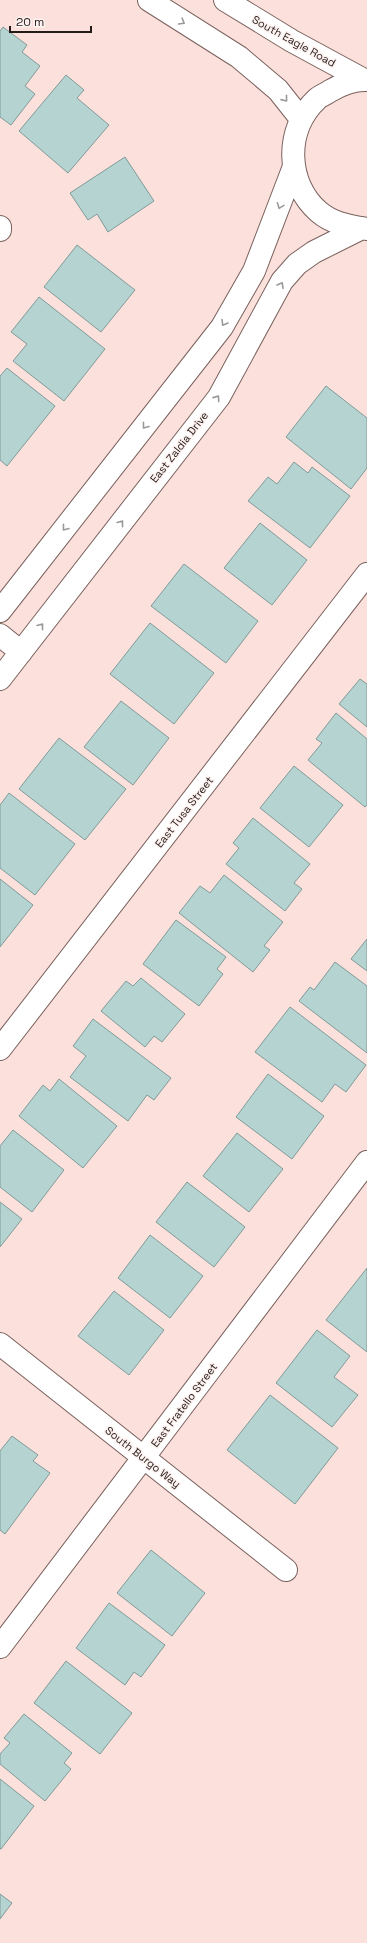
<svg xmlns="http://www.w3.org/2000/svg" width="367" height="1943" viewBox="0 0 367 1943" font-family="'Space Grotesk',sans-serif">
<style>
.building{fill:#b5d3d0;stroke:#7f9b99}
.lines{fill:none;stroke-linecap:round;stroke-linejoin:round}
.street-casing{stroke:#79615d;stroke-width:24}
.secondary-casing{stroke:#79615d;stroke-width:24}
.street{stroke:#fff;stroke-width:22}
.secondary{stroke:#fff;stroke-width:22}
.oneway{stroke:#9c9898}
.labels{text-anchor:middle;stroke-width:3;stroke-linejoin:round;paint-order:stroke}
.street-label{font-size:11px;fill:#241b19;stroke:#fdf2f0}
</style>
<rect width="100%" height="100%" fill="#fce0dc"/>
<path class="building" d="M3 27 27 45 22 52 40 66 25 86 35 94 11 125 0 117V31Z
M66 75 84 90 77 98 109 125 68 173 19 131Z
M125 157 154 201 108 232 97 214 88 220 70 193Z
M77 245 135 290 101 332 44 287Z
M39 297 105 349 64 401 13 361 27 344 11 332Z
M7 368 55 406 7 466 0 460V376Z
M326 386 367 418V468L351 489 286 437Z
M294 462 308 473 312 467 350 496 310 548 248 501 268 477 277 484Z
M260 523 307 560 272 605 224 568Z
M184 564 258 621 226 663 151 606Z
M150 623 214 673 174 724 110 674Z
M360 679 367 684V727L339 704Z
M121 701 169 738 133 785 84 747Z
M336 713 367 739V805L365 807 308 760 322 743 316 739Z
M59 738 126 789 85 840 19 789Z
M294 766 343 805 309 847 260 808Z
M9 793 75 844 35 895 0 868V805Z
M253 818 310 864 294 883 302 889 285 911 226 864 239 848 233 843Z
M224 875 283 922 264 946 270 950 253 972 179 913 200 886 210 893Z
M0 879 33 905 0 947Z
M176 920 226 957 217 969 223 974 199 1006 143 964Z
M367 939V971L351 959Z
M335 962 367 986V1053L299 1001 310 987 314 990Z
M141 978 185 1014 162 1042 154 1036 145 1047 101 1011 126 981 133 986Z
M290 1007 366 1065 346 1092 335 1084 322 1102 255 1052Z
M93 1019 171 1078 154 1100 147 1095 128 1121 70 1077 86 1056 73 1046Z
M268 1074 324 1116 292 1159 236 1117Z
M59 1079 117 1126 83 1168 19 1116 43 1085 50 1091Z
M13 1130 64 1170 32 1212 0 1187V1146Z
M237 1133 283 1169 249 1212 203 1176Z
M187 1182 245 1227 214 1267 156 1222Z
M0 1202 22 1219 0 1247Z
M150 1235 203 1276 170 1318 118 1278Z
M367 1268V1352L326 1320Z
M114 1291 164 1330 129 1375 78 1336Z
M317 1330 350 1356 334 1377 358 1395 332 1427 276 1383Z
M270 1395 338 1448 295 1504 227 1450Z
M12 1436 38 1455 33 1461 50 1473 5 1534 0 1530V1451Z
M151 1550 205 1593 172 1636 117 1593Z
M109 1603 165 1645 141 1677 134 1672 125 1685 76 1648Z
M66 1661 132 1713 100 1754 34 1703Z
M24 1714 72 1753 64 1763 71 1769 45 1801 0 1764V1754L10 1743 4 1738Z
M0 1779 34 1806 1 1849H0Z
M0 1894 12 1903 0 1919Z"/>
<g class="lines">
<g class="street-casing">
<path id="street" d="M0 227V230
M0 635 21 652
M0 1049 367 574
M0 1344 286 1570
M0 1647 367 1162"/>
</g>
<g class="secondary-casing">
<path id="secondary" d="M149 0 239 57 278 90 301 119
M225 0 292 41 364 80
M367 80C355 79 340 85 330 91 326 94 320 96 317 99 284 129 286 184 319 212 333 224 350 226 367 229
M0 611 222 327 254 271 293 169
M0 679 219 397 282 281 297 264 314 252 362 228"/>
</g>
<use href="#street" class="street"/>
<use href="#secondary" class="secondary"/>
</g>
<defs><path id="oneway-chevron" d="M-2-3.5L2.5 0L-2 3.5" fill="none" stroke-width="1.6" stroke-linecap="round" stroke-linejoin="round"/></defs>
<g class="oneway">
<use href="#oneway-chevron" transform="translate(182 22) rotate(31)"/>
<use href="#oneway-chevron" transform="translate(285 99) rotate(51)"/>
<use href="#oneway-chevron" transform="translate(280 206) rotate(111)"/>
<use href="#oneway-chevron" transform="translate(281 285) rotate(-59)"/>
<use href="#oneway-chevron" transform="translate(224 323) rotate(121)"/>
<use href="#oneway-chevron" transform="translate(217 398) rotate(-55)"/>
<use href="#oneway-chevron" transform="translate(145 426) rotate(128)"/>
<use href="#oneway-chevron" transform="translate(121 523) rotate(-52)"/>
<use href="#oneway-chevron" transform="translate(65 528) rotate(128)"/>
<use href="#oneway-chevron" transform="translate(41 626) rotate(-52)"/>
</g>
<g class="labels">
<g class="street-label">
<text transform="translate(294 41) rotate(29)" y="4">South Eagle Road</text>
<text transform="translate(179 447) rotate(-52)" y="4">East Zaldia Drive</text>
<text transform="translate(184 812) rotate(-52)" y="4">East Tusa Street</text>
<text transform="translate(184 1405) rotate(-53)" y="4">East Fratello Street</text>
<text transform="translate(143 1457) rotate(38)" y="4">South Burgo Way</text>
</g>
</g>
<path d="M10 26v6h81v-6" fill="none" stroke="#241b19" stroke-width="2"/>
<text x="16" y="26" font-size="12" fill="#241b19" stroke="#fdf2f0" stroke-width="3" paint-order="stroke">20 m</text>
</svg>
